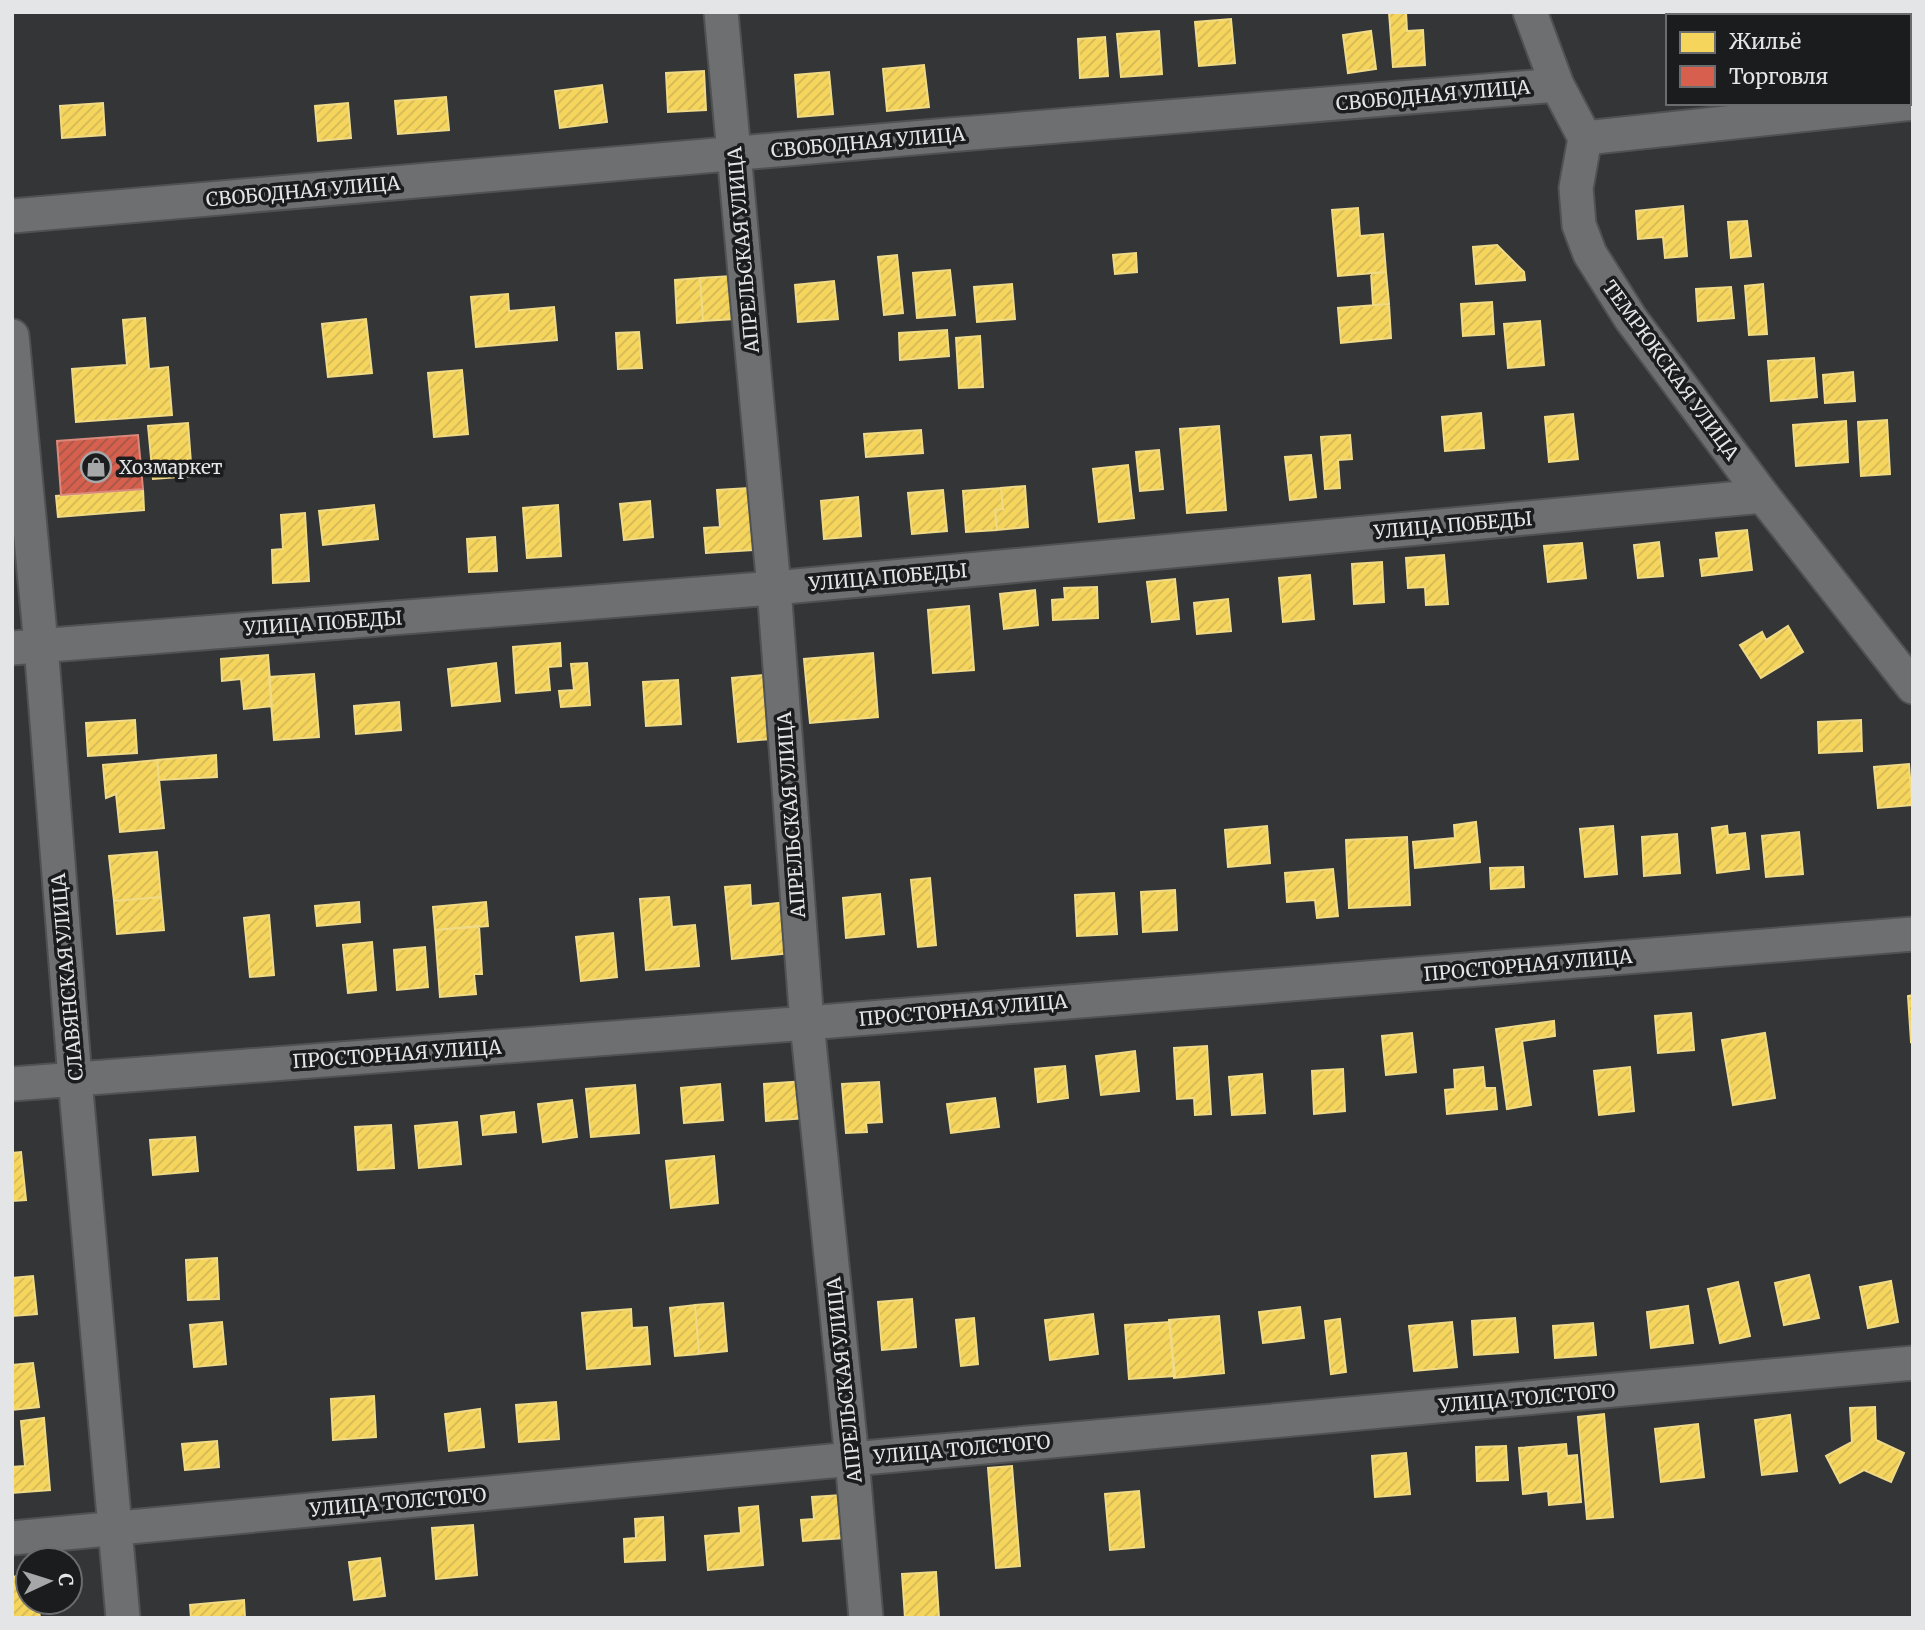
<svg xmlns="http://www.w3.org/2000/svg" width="1925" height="1630" viewBox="0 0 1925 1630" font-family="Merriweather,serif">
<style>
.homes{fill:url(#homes-hatch);stroke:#f0da86;stroke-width:2}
.shops{fill:url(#shops-hatch);stroke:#da887b;stroke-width:2}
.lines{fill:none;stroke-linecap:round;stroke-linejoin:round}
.minor-casing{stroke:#505152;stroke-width:37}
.minor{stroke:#6e6f70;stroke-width:33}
.labels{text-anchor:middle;stroke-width:7;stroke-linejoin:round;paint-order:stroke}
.street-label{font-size:19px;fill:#e3e5e7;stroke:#1b1c1d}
.poi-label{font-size:19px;fill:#e3e5e7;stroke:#1b1c1d;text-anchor:start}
</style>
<defs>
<pattern id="homes-hatch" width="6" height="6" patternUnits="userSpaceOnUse" patternTransform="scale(1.75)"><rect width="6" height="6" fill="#f6d55c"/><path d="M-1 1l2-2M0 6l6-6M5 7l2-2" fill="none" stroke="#d2b857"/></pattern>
<pattern id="shops-hatch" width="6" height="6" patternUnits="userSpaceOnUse" patternTransform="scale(1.75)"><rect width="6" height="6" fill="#d6604d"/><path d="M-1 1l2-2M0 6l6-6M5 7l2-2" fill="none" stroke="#a3574a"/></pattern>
</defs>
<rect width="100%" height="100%" fill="#333536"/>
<path class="homes" d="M1389 12H1406L1407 31 1423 30 1425 65 1393 67Z
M1713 12H1745V16H1713Z
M1231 19 1235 63 1199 66 1195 22Z
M1159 31 1162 74 1121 77 1117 34Z
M1371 31 1376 69 1348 73 1343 35Z
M1105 37 1108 76 1080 78 1078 39Z
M924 65 929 107 887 111 883 69Z
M704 71 706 110 668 112 666 73Z
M829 72 833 114 798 117 795 75Z
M602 85 607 122 560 128 555 91Z
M446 97 449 130 398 134 395 101Z
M103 103 105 135 62 138 60 106Z
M348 103 351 138 318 141 315 106Z
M1683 206 1687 256 1665 258 1663 237 1638 239 1636 211Z
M1358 208 1360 236 1383 234 1386 272 1338 276 1332 210Z
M1747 221 1751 256 1731 258 1728 222Z
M1497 245 1524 272 1525 280 1476 284 1473 247Z
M1136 253 1137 272 1115 274 1113 255Z
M897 255 903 313 884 315 878 257Z
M950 270 955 315 917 318 913 273Z
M1386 272 1389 304 1373 305 1371 273Z
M732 276 735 319 703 321 700 278Z
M700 278 703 321 677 323 675 280Z
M834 281 838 319 798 322 795 285Z
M1012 284 1015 319 977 322 974 287Z
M1763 284 1767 334 1749 335 1745 286Z
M1731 287 1734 318 1698 321 1696 289Z
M508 294 509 311 554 307 557 340 476 347 471 297Z
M1492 302 1494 334 1463 336 1461 304Z
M1389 304 1391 338 1341 343 1338 308Z
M145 318 149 369 168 367 172 415 76 422 72 369 127 365 123 320Z
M366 319 372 373 328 377 322 324Z
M1540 321 1544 365 1508 368 1504 324Z
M947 330 949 356 900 360 899 333Z
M639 332 642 368 618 369 616 333Z
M980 336 983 387 959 388 956 338Z
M1814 358 1817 397 1771 401 1768 361Z
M462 370 468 434 434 437 428 373Z
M1853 372 1855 401 1825 403 1823 375Z
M1481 413 1484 448 1445 451 1442 417Z
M1573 414 1578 459 1549 462 1545 417Z
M1887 420 1890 474 1861 476 1858 422Z
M1846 421 1848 462 1796 466 1793 425Z
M188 423 192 476 153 479 148 426Z
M1219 426 1226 510 1187 513 1180 429Z
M921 430 923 453 866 457 864 434Z
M1350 435 1352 459 1338 460 1340 488 1325 489 1321 437Z
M1159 450 1163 489 1140 491 1136 452Z
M1311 455 1316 497 1290 500 1285 457Z
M1128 465 1134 518 1099 522 1093 469Z
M1025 486 1028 527 997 530 995 510 1003 509 1001 488Z
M749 488 753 550 706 553 704 528 720 527 717 490Z
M1001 488 1003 509 995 510 997 530 966 532 963 491Z
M143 489 144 510 58 517 56 496Z
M943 490 947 531 912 534 908 493Z
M858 497 861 536 824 539 821 501Z
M650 501 653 537 624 540 620 504Z
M374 505 378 539 323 545 319 511Z
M558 505 561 556 527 558 523 508Z
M305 513 309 581 273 583 272 550 283 549 281 515Z
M1747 530 1752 570 1702 576 1700 560 1719 558 1716 533Z
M495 537 497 571 469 572 467 539Z
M1659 542 1663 576 1638 578 1634 545Z
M1582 543 1586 578 1548 582 1544 546Z
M1444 555 1448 604 1426 605 1425 587 1408 588 1406 558Z
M1382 562 1384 602 1354 604 1352 564Z
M1310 575 1314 619 1283 622 1279 578Z
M1175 579 1179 619 1152 622 1147 582Z
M1097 587 1098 618 1053 620 1052 600 1065 599 1064 588Z
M1035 590 1038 625 1004 629 1000 594Z
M1228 599 1231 631 1197 634 1194 603Z
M969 606 974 670 933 673 928 610Z
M1788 626 1803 652 1761 678 1740 645 1762 632 1766 640Z
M560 643 561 666 548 667 550 690 516 693 513 647Z
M873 653 878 717 810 723 804 659Z
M268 655 272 706 244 709 241 679 222 681 221 659Z
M496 663 500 701 452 706 448 669Z
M587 663 590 705 561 707 559 691 574 690 571 664Z
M314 674 319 737 274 740 269 677Z
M765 675 770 739 738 742 732 678Z
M678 680 681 724 646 726 643 682Z
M399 702 401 730 356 734 354 706Z
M135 720 137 753 88 756 86 723Z
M1861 720 1862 751 1819 753 1818 722Z
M216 755 217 777 159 780 157 760Z
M157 760 164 828 120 832 116 794 106 798 103 765Z
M1909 764 1912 805 1878 808 1874 767Z
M1476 822 1480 862 1415 868 1413 842 1455 838 1454 825Z
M1267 826 1270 863 1228 867 1225 830Z
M1613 826 1617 874 1585 877 1580 829Z
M1727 826 1728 835 1745 833 1749 869 1717 873 1712 828Z
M1799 832 1803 874 1766 877 1762 836Z
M1677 834 1680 873 1644 876 1642 837Z
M1407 837 1410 905 1349 908 1346 840Z
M157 852 161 897 114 901 109 856Z
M1523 867 1524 887 1491 889 1490 868Z
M1333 869 1338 916 1317 918 1315 900 1287 902 1285 873Z
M930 878 936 945 918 947 911 880Z
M750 885 751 906 787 902 791 953 732 959 725 887Z
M1175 890 1177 930 1143 932 1141 892Z
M1114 893 1117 934 1077 936 1075 895Z
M880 894 884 934 846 938 843 898Z
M161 897 164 930 117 934 114 901Z
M669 897 672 927 695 925 699 966 646 970 640 899Z
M359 902 360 922 317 926 315 906Z
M486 902 488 926 435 930 433 907Z
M269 915 274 975 250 977 244 918Z
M479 926 482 974H474L476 994 440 997 435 930Z
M613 933 617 977 581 981 576 937Z
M372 942 376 990 348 993 343 945Z
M425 947 428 987 397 990 394 950Z
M1913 995V1041L1911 1042 1908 996Z
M1691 1013 1694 1050 1658 1053 1655 1016Z
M1554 1021 1555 1036 1522 1041 1531 1105 1507 1109 1496 1029Z
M1412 1033 1416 1072 1386 1075 1382 1036Z
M1765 1033 1775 1098 1733 1105 1722 1040Z
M1207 1046 1211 1114 1195 1115 1194 1098 1177 1099 1174 1048Z
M1135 1051 1139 1091 1101 1095 1096 1056Z
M1065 1066 1068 1098 1038 1102 1035 1069Z
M1483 1067 1485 1088H1495L1497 1109 1447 1114 1445 1090 1455 1089 1454 1070Z
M1630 1067 1634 1111 1599 1115 1594 1071Z
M1343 1069 1345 1111 1314 1114 1312 1071Z
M1262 1074 1265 1113 1232 1115 1229 1077Z
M805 1081 807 1118 766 1121 764 1084Z
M879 1082 882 1122 866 1123 867 1132 846 1133 842 1084Z
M720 1084 723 1120 684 1123 681 1088Z
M635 1085 639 1133 591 1137 586 1089Z
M995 1098 999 1127 951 1133 947 1104Z
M572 1100 577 1137 543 1142 538 1104Z
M514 1112 516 1132 483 1135 481 1116Z
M457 1122 461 1164 419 1168 415 1126Z
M391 1125 394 1168 358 1170 355 1127Z
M195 1137 198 1171 153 1175 150 1140Z
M21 1152 26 1200 12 1201V1153Z
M714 1156 718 1203 671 1208 666 1161Z
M217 1258 219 1299 188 1300 186 1260Z
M1809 1275 1819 1318 1784 1325 1775 1283Z
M33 1276 37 1314 12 1316V1278Z
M1891 1281 1898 1322 1868 1328 1860 1287Z
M1738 1282 1750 1336 1720 1343 1708 1289Z
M912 1299 916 1347 882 1350 878 1302Z
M723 1303 727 1351 699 1354 695 1305Z
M695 1305 699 1354 675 1356 670 1308Z
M1688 1306 1693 1343 1651 1348 1647 1312Z
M1300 1307 1304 1338 1263 1343 1259 1312Z
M631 1309 632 1328 647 1327 650 1364 587 1369 582 1313Z
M1093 1314 1098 1354 1050 1360 1045 1320Z
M1219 1316 1224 1373 1174 1378 1169 1320Z
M974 1318 978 1364 961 1366 956 1320Z
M1515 1318 1518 1352 1474 1355 1472 1321Z
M1340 1319 1346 1372 1331 1374 1325 1321Z
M222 1322 226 1364 194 1367 190 1325Z
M1170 1322 1175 1376 1129 1379 1125 1325Z
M1452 1322 1457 1367 1414 1371 1409 1326Z
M1593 1323 1596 1355 1555 1358 1553 1326Z
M33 1363 39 1407 12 1410V1365Z
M374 1396 376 1437 333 1440 331 1399Z
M556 1402 559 1439 519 1442 516 1405Z
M1875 1407 1876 1440 1904 1453 1891 1482 1864 1470 1840 1483 1826 1456 1852 1442 1850 1408Z
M480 1409 484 1447 449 1451 445 1414Z
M1604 1414 1613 1517 1587 1519 1578 1417Z
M1790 1415 1797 1471 1762 1475 1755 1420Z
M44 1418 50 1490 12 1493V1467L25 1466 21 1421Z
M1698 1424 1704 1477 1661 1482 1655 1429Z
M217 1441 219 1467 185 1470 182 1444Z
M1566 1444 1567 1456 1577 1455 1581 1502 1549 1505 1548 1491 1523 1494 1519 1448Z
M1506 1446 1508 1480 1477 1481 1476 1447Z
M1406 1453 1410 1494 1375 1497 1372 1456Z
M1012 1466 1020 1566 996 1568 988 1468Z
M1139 1491 1144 1547 1110 1550 1105 1494Z
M842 1495 845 1538 803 1541 801 1520 814 1519 812 1497Z
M758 1506 763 1565 708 1570 705 1536 741 1533 739 1508Z
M663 1517 665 1560 625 1562 624 1539 636 1538 635 1519Z
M473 1525 477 1575 436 1579 432 1528Z
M380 1558 385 1596 354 1600 349 1562Z
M936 1572 939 1618H905L902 1574Z
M28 1575V1602H38L40 1618H12V1577Z
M244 1600 245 1618H191L190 1605Z"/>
<path class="shops" d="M138 435 143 489 61 495 57 441Z"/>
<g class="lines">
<g class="minor-casing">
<path id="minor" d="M721 12 774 588 807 1023 852 1459 866 1618
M1530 12 1557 85 1585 138 1576 188 1579 225 1590 254 1631 319 1763 496 1913 687
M1585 138 1913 103
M12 216 948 135 1557 85
M12 336 41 645 75 1079 123 1618
M12 648 774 588 1763 496
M12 1084 807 1023 1913 934
M12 1538 852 1459 1913 1363"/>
</g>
<use href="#minor" class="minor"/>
</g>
<defs>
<g id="shop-ring" transform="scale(1.575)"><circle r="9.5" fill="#1b1c1d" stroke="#a5a7a9" stroke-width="1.5"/><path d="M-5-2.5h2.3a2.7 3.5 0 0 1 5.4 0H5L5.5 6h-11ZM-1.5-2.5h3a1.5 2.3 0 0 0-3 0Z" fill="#a5a7a9"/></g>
</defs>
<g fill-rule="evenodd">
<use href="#shop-ring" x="96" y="467"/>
</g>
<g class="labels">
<g class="street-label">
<text transform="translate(1433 95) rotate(-5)" y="7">СВОБОДНАЯ УЛИЦА</text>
<text transform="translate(868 142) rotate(-5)" y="7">СВОБОДНАЯ УЛИЦА</text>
<text transform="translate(303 191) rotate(-5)" y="7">СВОБОДНАЯ УЛИЦА</text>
<text transform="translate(743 250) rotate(-95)" y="7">АПРЕЛЬСКАЯ УЛИЦА</text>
<text transform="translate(1671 370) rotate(54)" y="7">ТЕМРЮКСКАЯ УЛИЦА</text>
<text transform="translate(1453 525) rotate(-5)" y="7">УЛИЦА ПОБЕДЫ</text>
<text transform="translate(888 577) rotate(-5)" y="7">УЛИЦА ПОБЕДЫ</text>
<text transform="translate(323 623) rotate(-4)" y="7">УЛИЦА ПОБЕДЫ</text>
<text transform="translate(791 815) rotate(-94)" y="7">АПРЕЛЬСКАЯ УЛИЦА</text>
<text transform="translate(1528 965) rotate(-5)" y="7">ПРОСТОРНАЯ УЛИЦА</text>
<text transform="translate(67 977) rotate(-95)" y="7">СЛАВЯНСКАЯ УЛИЦА</text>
<text transform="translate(963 1010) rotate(-5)" y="7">ПРОСТОРНАЯ УЛИЦА</text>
<text transform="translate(397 1054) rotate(-4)" y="7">ПРОСТОРНАЯ УЛИЦА</text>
<text transform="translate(844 1380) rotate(-96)" y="7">АПРЕЛЬСКАЯ УЛИЦА</text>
<text transform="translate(1527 1398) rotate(-5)" y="7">УЛИЦА ТОЛСТОГО</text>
<text transform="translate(962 1449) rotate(-5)" y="7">УЛИЦА ТОЛСТОГО</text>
<text transform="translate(398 1502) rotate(-5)" y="7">УЛИЦА ТОЛСТОГО</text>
</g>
<g class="poi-label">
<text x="119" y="474">Хозмаркет</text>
</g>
</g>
<rect width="1925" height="1630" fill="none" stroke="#e3e5e7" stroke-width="28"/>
<rect x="1666" y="14" width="245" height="91" fill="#1b1c1d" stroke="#6b6c6e" stroke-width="2"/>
<rect x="1680" y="32" width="35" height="21" fill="#f6d55c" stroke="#6b6c6e" stroke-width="2"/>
<text x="1729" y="49" font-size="21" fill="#e3e5e7">Жильё</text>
<rect x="1680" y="66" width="35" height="21" fill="#d6604d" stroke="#6b6c6e" stroke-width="2"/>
<text x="1729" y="84" font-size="21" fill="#e3e5e7">Торговля</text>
<g transform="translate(49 1581) rotate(86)"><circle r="33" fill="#1b1c1d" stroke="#6b6c6e" stroke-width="2"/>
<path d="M0-5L12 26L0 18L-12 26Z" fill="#a5a7a9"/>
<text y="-10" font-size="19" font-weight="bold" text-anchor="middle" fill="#e3e5e7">С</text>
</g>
</svg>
